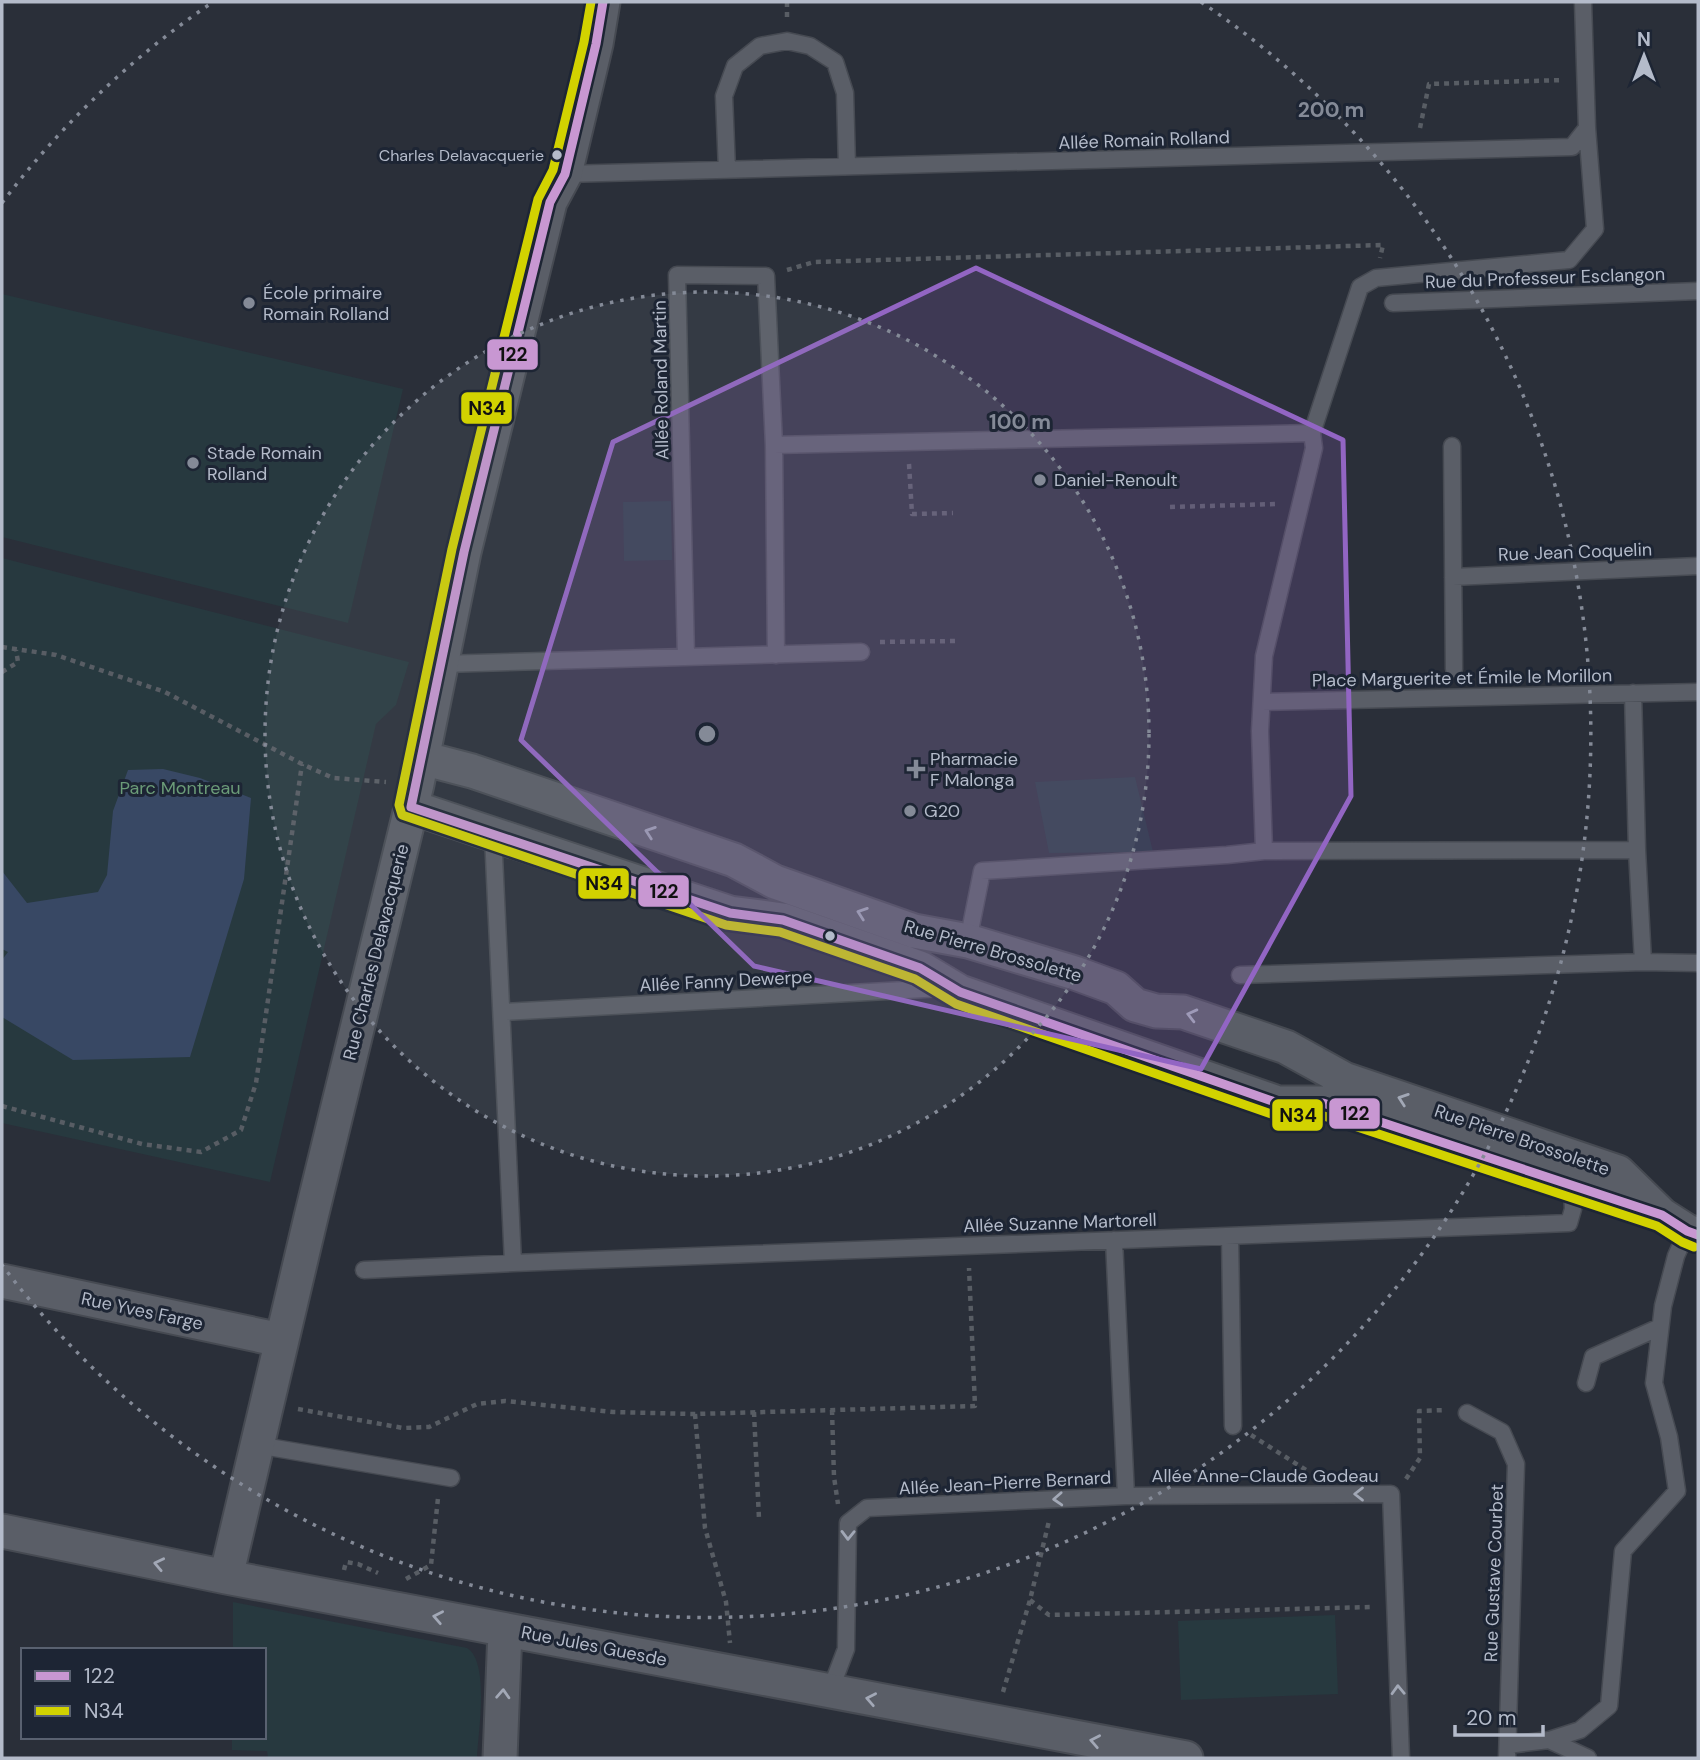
<svg xmlns="http://www.w3.org/2000/svg" width="1700" height="1760" viewBox="0 0 1700 1760" font-family="'DM Sans',sans-serif">
<style>
.green{fill:#27393f}
.water{fill:#384864}
.lines{fill:none;stroke-linecap:round;stroke-linejoin:round}
.service-casing{stroke:#464a52;stroke-width:19}
.minor-casing{stroke:#464a52;stroke-width:37}
.path{stroke:#585d64;stroke-width:4.5;stroke-dasharray:5 5;stroke-linecap:butt}
.service{stroke:#5a5e67;stroke-width:16}
.minor{stroke:#5a5e67;stroke-width:33}
.bus-1-casing{stroke:#1d2534;stroke-width:14}
.bus-2-casing{stroke:#1d2534;stroke-width:14}
.bus-1{stroke:#c897d2;stroke-width:9}
.bus-2{stroke:#d2d200;stroke-width:9}
.oneway{stroke:#a2a8b6}
.marked{fill:#9265c3;fill-opacity:0.2;stroke:#9265c3;stroke-width:5;stroke-linejoin:round}
.ring{fill:none;stroke:#848a97;stroke-width:3.5;stroke-dasharray:3.5 7}
.bus-dot{fill:#b4bbca;stroke:#1d2534;stroke-width:2.5}
.poi-dot{fill:#848a97;stroke:#1d2534;stroke-width:2.5}
.labels{text-anchor:middle;stroke-width:6;stroke-linejoin:round;paint-order:stroke}
.bus-label{font-size:16px;fill:#b4bbca;stroke:#1d2534;text-anchor:end}
.street-label{font-size:18px;fill:#b4bbca;stroke:#1d2534}
.poi-label{font-size:18px;fill:#b4bbca;stroke:#1d2534;text-anchor:start}
.park-label{font-size:18px;fill:#6b9b78;stroke:#1d2534}
.centre{fill:#848a97;stroke:#1d2534;stroke-width:3.5}
.ring-label{font-size:21px;text-anchor:middle;font-weight:bold;fill:#848a97;stroke:#1d2534;stroke-width:6;stroke-linejoin:round;paint-order:stroke}
.line-badge{stroke:#1d2534;stroke-width:2.5}
.pale-badge-label{font-size:19px;text-anchor:middle;font-weight:bold;fill:#111}
</style>
<rect width="100%" height="100%" fill="#2a2f39"/>
<path class="green" d="M2 294 403 389 348 623 2 537Z
M671 501 672 560 624 561 623 502Z
M2 558 409 662 396 705 376 724 270 1182 2 1123Z
M1135 777 1153 852 1049 853 1035 782Z
M233 1602 467 1648C490 1662 478 1733 477 1758H268L267 1751 232 1750V1737H264V1650H233Z
M1335 1615 1338 1694 1181 1700 1178 1621Z"/>
<path class="water" d="M163 769 200 778 251 798 244 879 190 1057 73 1060 2 1017V960L8 952 2 949V871L27 903 98 892 107 875 113 811 128 770Z"/>
<g class="lines">
<g class="service-casing">
<path id="service" d="M727 170 724 96 735 66 760 46 787 41 810 46 835 62 845 93 847 166
M565 174 1572 147 1587 128 1583 2
M1393 303 1698 291
M774 445 1312 433
M1452 446 1454 669
M1453 577 1698 566
M686 657 677 275 766 276 774 445 776 655
M442 664 861 652
M1633 693 1637 850
M1262 702 1698 692
M1264 851 1637 850 1643 962 1698 963
M968 941 982 871 1227 855 1264 851 1260 731 1264 656 1314 448 1312 433 1360 287 1376 278 1569 260 1595 229 1587 128
M1240 975 1643 962
M502 1012 943 988
M1230 1236 1233 1426
M1114 1240 1126 1496
M513 1263 1569 1223 1573 1209 1572 1185
M364 1270 513 1263 493 835
M1586 1383 1593 1357 1660 1327
M1467 1413 1502 1432 1516 1464 1507 1758
M257 1445 451 1478
M830 1691 846 1649 848 1523 867 1508 1126 1496 1391 1494 1401 1758
M1549 1740 1588 1758
M1508 1745 1549 1740 1580 1730 1609 1706 1623 1551 1677 1491 1669 1437 1654 1383 1663 1306 1676 1256 1687 1231"/>
</g>
<g class="minor-casing">
<path id="minor" d="M422 758 472 771 734 860 775 882 914 931 968 941 1075 973 1116 988 1135 1005 1156 1011 1183 1012 1286 1047 1344 1079 1618 1172 1662 1215 1687 1231 1698 1235
M411 807 730 913 783 920 920 968 960 992 1278 1103H1323L1653 1212
M2 1281 281 1340
M2 1531 226 1577 1186 1758
M226 1577 311 1217 417 784 464 552 550 202 565 174 596 44 603 2
M500 1758 505 1630"/>
</g>
<path class="path" d="M787 2V19
M1420 128 1429 84 1564 80
M787 270 814 262 1383 245 1380 258
M909 464 912 514 953 513
M1170 507 1277 504
M880 642 957 641
M2 647 56 655 165 692 302 764 333 778 386 782
M2 672 18 662 16 650
M2 1106 142 1144 201 1152 241 1130 256 1083 302 764
M298 1409 403 1428 429 1427 477 1404 505 1401 613 1412 695 1414 975 1406 969 1268
M832 1410 834 1477 838 1504
M754 1412 759 1519
M695 1414 705 1528 726 1602 730 1643
M1251 1435 1306 1470V1473
M1406 1479 1420 1458 1419 1411 1446 1410
M344 1570 346 1562 358 1564 378 1573
M406 1579 431 1565 438 1498
M1030 1600 1049 1615 1373 1607
M1003 1692 1030 1600 1049 1521"/>
<use href="#service" class="service"/>
<use href="#minor" class="minor"/>
<g class="bus-1-casing">
<path id="bus-1" d="M603 2 596 44 565 174 550 202 464 552 411 807 730 913 783 920 920 968 960 992 1278 1103H1323L1662 1215 1687 1231 1698 1235"/>
</g>
<g class="bus-2-casing">
<path id="bus-2" d="M591 2 584 42 553 170 538 199 452 549 399 805 402 815 726 925 780 932 915 979 956 1004 1274 1115H1321L1657 1226 1682 1242 1694 1247"/>
</g>
<use href="#bus-1" class="bus-1"/>
<use href="#bus-2" class="bus-2"/>
</g>
<defs><path id="oneway-chevron" d="M-2-3.5L2.5 0L-2 3.5" fill="none" stroke-width="1.6" stroke-linecap="round" stroke-linejoin="round" transform="scale(1.75)"/></defs>
<g class="oneway">
<use href="#oneway-chevron" transform="translate(650 832) rotate(-161)"/>
<use href="#oneway-chevron" transform="translate(862 913) rotate(-161)"/>
<use href="#oneway-chevron" transform="translate(1192 1015) rotate(-166)"/>
<use href="#oneway-chevron" transform="translate(1403 1099) rotate(-161)"/>
<use href="#oneway-chevron" transform="translate(1359 1494) rotate(180)"/>
<use href="#oneway-chevron" transform="translate(1058 1499) rotate(177)"/>
<use href="#oneway-chevron" transform="translate(848 1535) rotate(91)"/>
<use href="#oneway-chevron" transform="translate(159 1564) rotate(-168)"/>
<use href="#oneway-chevron" transform="translate(438 1617) rotate(-169)"/>
<use href="#oneway-chevron" transform="translate(1398 1690) rotate(-92)"/>
<use href="#oneway-chevron" transform="translate(503 1694) rotate(-87)"/>
<use href="#oneway-chevron" transform="translate(871 1699) rotate(-169)"/>
<use href="#oneway-chevron" transform="translate(1095 1741) rotate(-169)"/>
</g>
<path class="marked" d="M976 268 1343 440 1351 796 1201 1069 754 966 521 740 613 442Z"/>
<circle cx="707" cy="734" r="442" fill="#848a97" fill-opacity=".12"/>
<g class="ring">
<circle cx="707" cy="734" r="442"/>
<path d="M2 203A883 883 0 0 1 213 2M1201 2A883 883 0 1 1 2 1265"/>
</g>
<g class="bus-dot">
<circle cx="557" cy="155" r="6"/>
<circle cx="830" cy="936" r="6"/>
</g>
<g class="poi-dot">
<circle cx="249" cy="303" r="7"/>
<circle cx="193" cy="463" r="7"/>
<circle cx="1040" cy="480" r="7"/>
<path d="M912.5 758.5h7v7h7v7h-7v7h-7v-7h-7v-7h7z"/>
<circle cx="910" cy="811" r="7"/>
</g>
<g class="labels">
<g class="bus-label">
<text x="544" y="161">Charles Delavacquerie</text>
</g>
<g class="street-label">
<text transform="translate(1144 140) rotate(-2)" y="6">Allée Romain Rolland</text>
<text transform="translate(1545 278) rotate(-2)" y="6">Rue du Professeur Esclangon</text>
<text transform="translate(661 380) rotate(-91)" y="6">Allée Roland Martin</text>
<text transform="translate(1575 552) rotate(-2)" y="6">Rue Jean Coquelin</text>
<text transform="translate(1462 678) rotate(-1)" y="6">Place Marguerite et Émile le Morillon</text>
<text transform="translate(993 951) rotate(16)" y="6">Rue Pierre Brossolette</text>
<text transform="translate(376 952) rotate(-76)" y="6">Rue Charles Delavacquerie</text>
<text transform="translate(726 981) rotate(-3)" y="6">Allée Fanny Dewerpe</text>
<text transform="translate(1522 1140) rotate(19)" y="6">Rue Pierre Brossolette</text>
<text transform="translate(1060 1223) rotate(-2)" y="6">Allée Suzanne Martorell</text>
<text transform="translate(142 1311) rotate(12)" y="6">Rue Yves Farge</text>
<text x="1265" y="1482">Allée Anne-Claude Godeau</text>
<text transform="translate(1005 1483) rotate(-3)" y="6">Allée Jean-Pierre Bernard</text>
<text transform="translate(1494 1573) rotate(-88)" y="6">Rue Gustave Courbet</text>
<text transform="translate(594 1646) rotate(11)" y="6">Rue Jules Guesde</text>
</g>
<g class="poi-label">
<text x="263" y="299">École primaire<tspan x="263" dy="21">Romain Rolland</tspan></text>
<text x="207" y="459">Stade Romain<tspan x="207" dy="21">Rolland</tspan></text>
<text x="1054" y="486">Daniel-Renoult</text>
<text x="930" y="765">Pharmacie<tspan x="930" dy="21">F Malonga</tspan></text>
<text x="924" y="817">G20</text>
</g>
<g class="park-label">
<text x="180" y="794">Parc Montreau</text>
</g>
</g>
<circle cx="707" cy="734" r="10" class="centre"/>
<g class="ring-label">
<text x="1331" y="117">200 m</text>
<text x="1020" y="429">100 m</text>
</g>
<g class="line-badge">
<rect x="486" y="338" width="53" height="33" rx="7" fill="#c897d2"/>
<rect x="460" y="391" width="53" height="34" rx="7" fill="#d2d200"/>
<rect x="577" y="867" width="53" height="33" rx="7" fill="#d2d200"/>
<rect x="637" y="874" width="53" height="34" rx="7" fill="#c897d2"/>
<rect x="1328" y="1097" width="53" height="33" rx="7" fill="#c897d2"/>
<rect x="1271" y="1098" width="53" height="34" rx="7" fill="#d2d200"/>
</g>
<g class="pale-badge-label">
<text x="513" y="361">122</text>
<text x="487" y="415">N34</text>
<text x="604" y="890">N34</text>
<text x="664" y="898">122</text>
<text x="1355" y="1120">122</text>
<text x="1298" y="1122">N34</text>
</g>
<rect width="1700" height="1760" fill="none" stroke="#b4bbca" stroke-width="7"/>
<rect x="21" y="1648" width="245" height="91" fill="#1d2534" stroke="#596170" stroke-width="2"/>
<rect x="35" y="1671" width="35" height="10" fill="#c897d2" stroke="#596170" stroke-width="2"/>
<text x="84" y="1683" font-size="21" fill="#b4bbca">122</text>
<rect x="35" y="1706" width="35" height="10" fill="#d2d200" stroke="#596170" stroke-width="2"/>
<text x="84" y="1718" font-size="21" fill="#b4bbca">N34</text>
<g transform="translate(1644 56)" stroke="#1d2534" stroke-width="5" paint-order="stroke">
<path d="M0-5L12 26L0 18L-12 26Z" fill="#b4bbca"/>
<text y="-10" font-size="19" font-weight="bold" text-anchor="middle" fill="#b4bbca">N</text>
</g>
<path d="M1455 1725v10h88v-10" fill="none" stroke="#b4bbca" stroke-width="3.5"/>
<text x="1466" y="1725" font-size="21" fill="#b4bbca" stroke="#1d2534" stroke-width="5" paint-order="stroke">20 m</text>
</svg>
